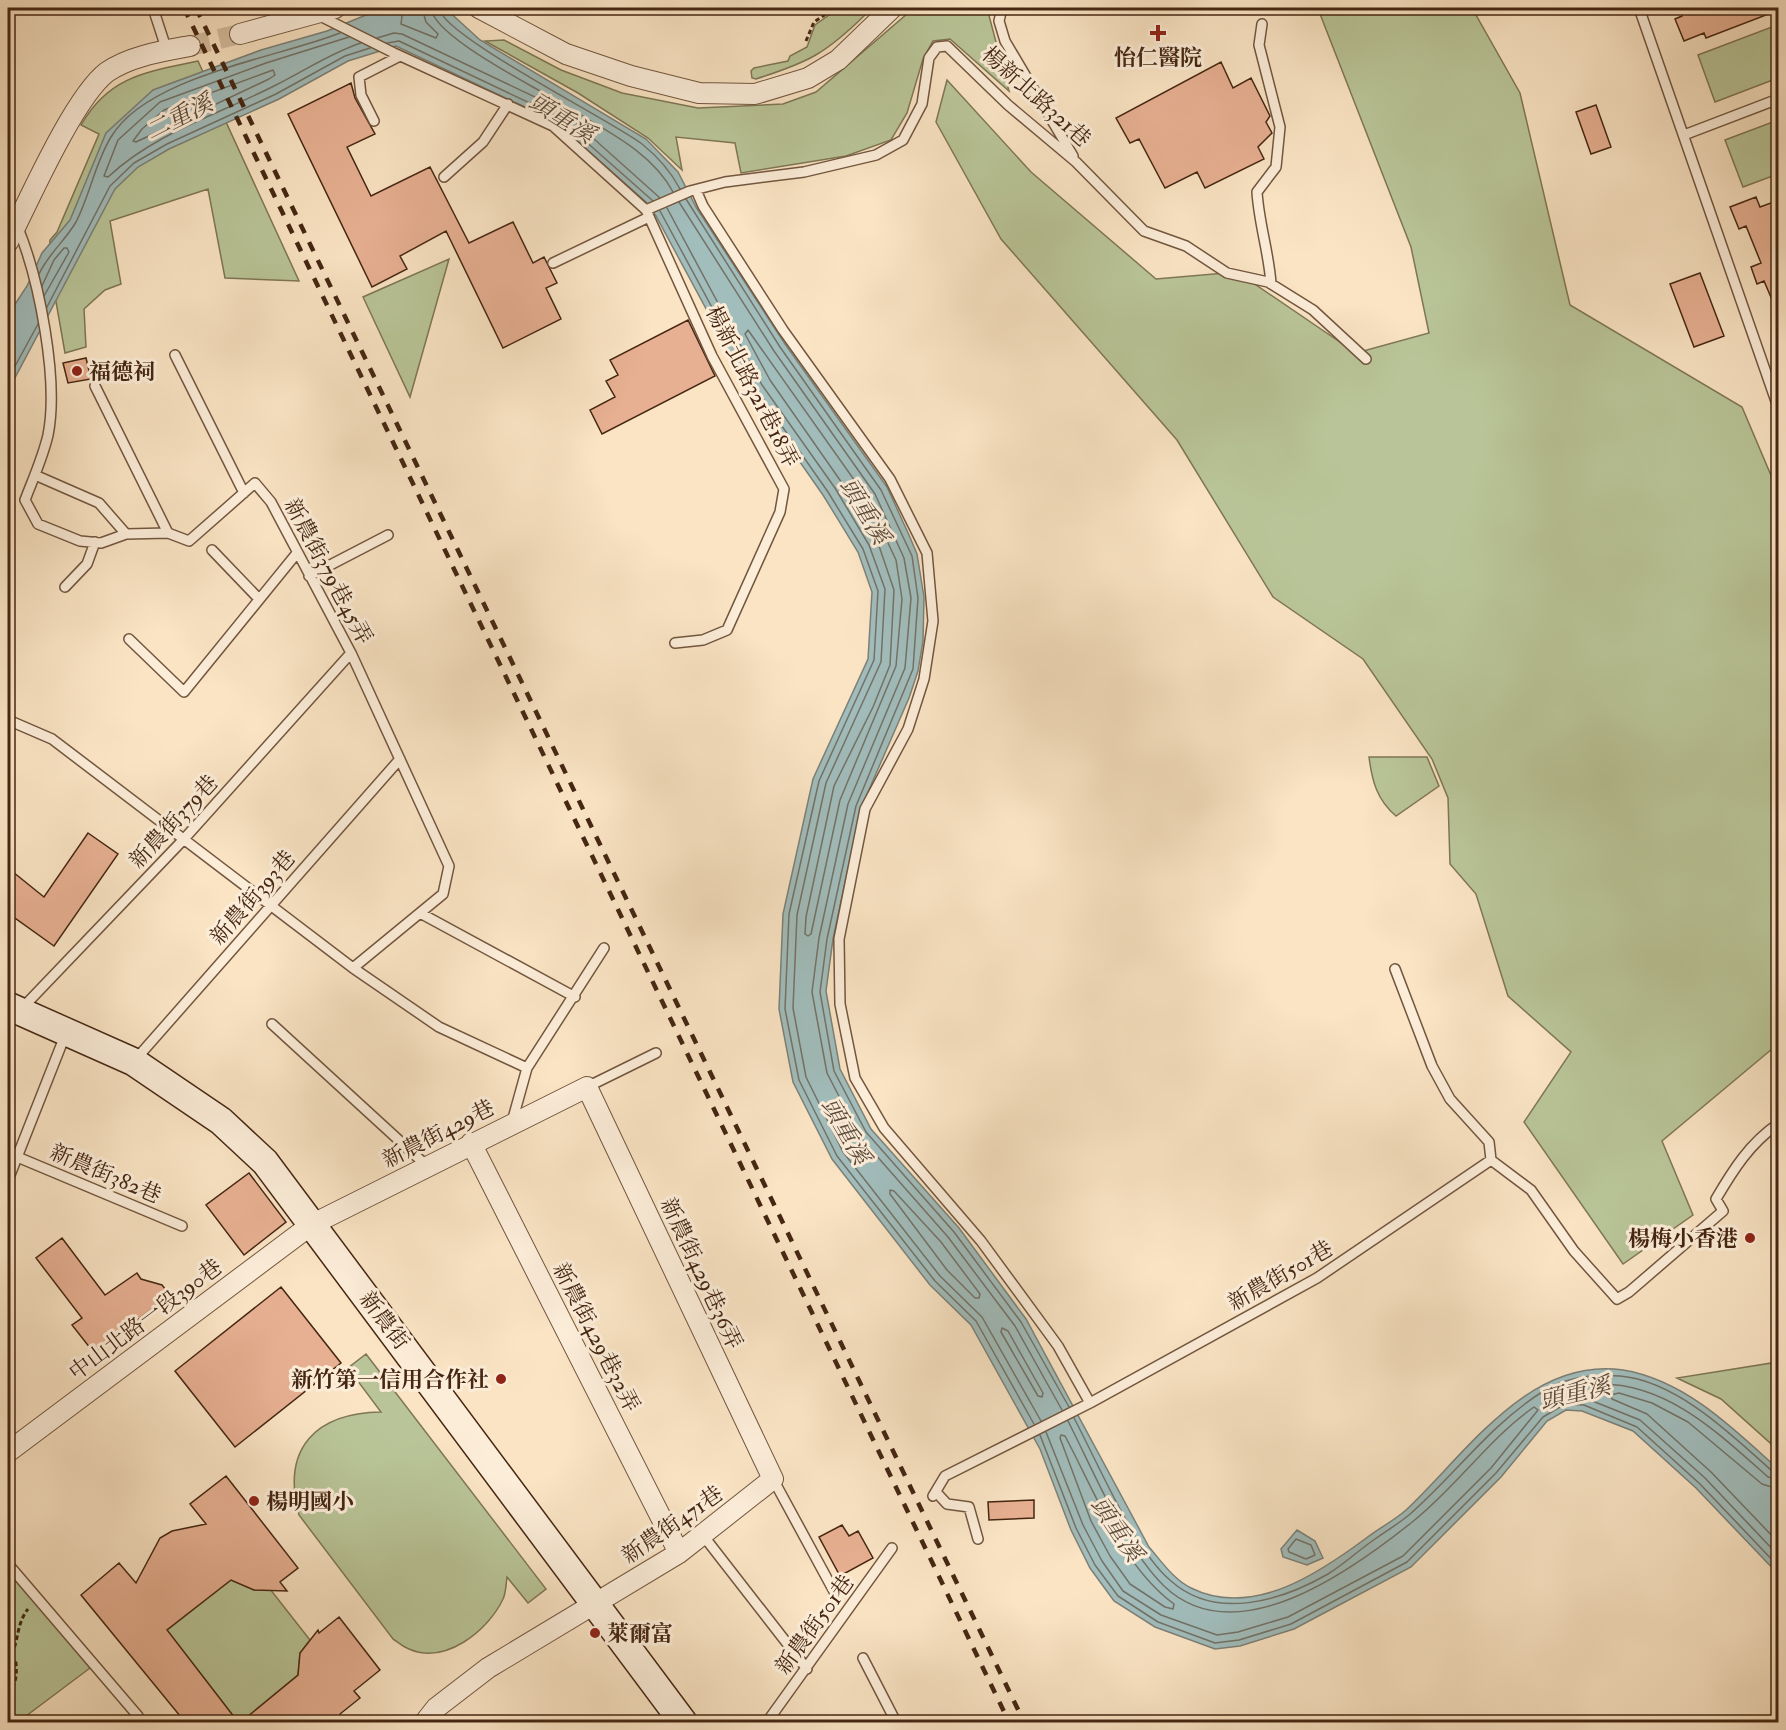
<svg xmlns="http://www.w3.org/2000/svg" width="1786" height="1730" viewBox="0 0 1786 1730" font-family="'IM FELL Double Pica','Noto Serif TC',serif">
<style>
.green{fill:#b9c598;stroke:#7f7655;stroke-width:1.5}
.water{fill:#a1bdbc;stroke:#7c8178;stroke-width:1.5}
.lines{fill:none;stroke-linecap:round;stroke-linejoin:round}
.shore{stroke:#737267;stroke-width:1.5}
.building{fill:#e7b092;stroke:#452612;stroke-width:1.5}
.street-tunnel{stroke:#d6bea0;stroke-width:20;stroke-dasharray:20 10;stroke-linecap:butt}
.lane-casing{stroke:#72563e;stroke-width:12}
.street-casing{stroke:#72563e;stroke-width:22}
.secondary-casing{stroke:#452612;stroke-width:30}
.path{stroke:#452612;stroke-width:3;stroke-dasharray:4.5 3;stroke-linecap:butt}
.lane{stroke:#fcedd9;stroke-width:9}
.street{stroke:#fcedd9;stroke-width:20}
.secondary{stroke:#fcedd9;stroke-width:27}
.rail{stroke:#452612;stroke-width:4.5;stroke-dasharray:10 10;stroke-linecap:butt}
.poi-dot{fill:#8f2418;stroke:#fcedd9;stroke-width:2}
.labels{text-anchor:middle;stroke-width:6;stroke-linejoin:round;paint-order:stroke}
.poi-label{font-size:22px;font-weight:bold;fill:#452612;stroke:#fcedd9;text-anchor:start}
.street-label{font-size:22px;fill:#452612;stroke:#fcedd9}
.water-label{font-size:24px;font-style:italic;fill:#5c4c3c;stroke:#fcedd9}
</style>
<rect width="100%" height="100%" fill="#fae4c4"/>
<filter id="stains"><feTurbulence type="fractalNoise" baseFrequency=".00333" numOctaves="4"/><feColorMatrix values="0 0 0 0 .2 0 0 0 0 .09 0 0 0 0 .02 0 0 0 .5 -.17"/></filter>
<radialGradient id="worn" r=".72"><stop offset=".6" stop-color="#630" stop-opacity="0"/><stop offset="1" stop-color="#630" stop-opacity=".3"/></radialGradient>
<path class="green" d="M839 8H858L865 15C825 54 809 62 756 79L752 78 751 71 754 68 788 61 790 56 807 47 815 25Z
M914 8H987L1009 91 950 39 933 41 923 59 907 113 891 140 846 156 741 173 735 143 676 137 682 170 648 138 578 93 485 41 504 40 561 70 622 93 698 108 783 104 816 92Z
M1334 8H1472L1520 93 1570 305 1742 407 1778 492V1044L1662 1141 1693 1215 1623 1264 1524 1122 1571 1052 1508 996 1476 894 1450 864 1448 798 1432 759 1363 659 1273 597 1177 440 1001 239 936 122 947 80 1031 172 1156 279 1237 272 1356 353 1429 333 1411 247 1320 14Z
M1777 25 1778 78 1715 102 1698 55Z
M198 61 299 281 225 278 208 189 110 221 121 284 105 290 84 309 86 347 65 353 49 262 50 240 57 232 99 134 81 125C109 76 146 72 198 61Z
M1778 120V174L1743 187 1725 140Z
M449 259 410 397 363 297Z
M1369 757H1427L1439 786 1396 816C1377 800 1372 781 1369 757Z
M366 1354 546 1589 528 1603 507 1577C506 1584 506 1593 503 1599 488 1631 445 1665 409 1649 403 1647 398 1642 393 1639L299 1515C281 1448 316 1413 381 1412L348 1368Z
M1778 1362V1450L1721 1399 1677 1378Z
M8 1564 94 1665 18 1722H8Z
M231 1580 254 1590 270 1589 310 1640 300 1653 298 1675 241 1722H238L167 1630Z"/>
<path class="water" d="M383 8H445L480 40 646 139 678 172 696 207 785 344 887 487 909 535 917 554 924 597 923 641 918 671 909 698 861 808 833 939 826 991 840 1069 871 1129 959 1228 1026 1319 1149 1547C1162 1562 1174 1580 1191 1588 1253 1619 1321 1572 1369 1536 1381 1527 1395 1520 1406 1510 1466 1454 1529 1356 1623 1370 1685 1380 1734 1429 1778 1469V1574L1696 1488 1633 1431 1582 1411 1566 1410 1547 1421 1501 1477 1411 1567 1294 1629 1240 1646 1215 1649 1155 1627 1114 1601 1090 1568 1071 1530 1040 1449 971 1325 930 1285 832 1159 793 1082 779 1009 783 914 813 779 868 659 872 592 858 552 823 495 751 392 656 216 646 202 554 121 396 46 348 61 279 99 169 149 138 167 115 189 8 391V315L27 286 42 253 70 220 106 133 153 90 261 50 327 31Z
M1297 1530 1315 1541 1323 1558 1307 1565 1283 1557 1281 1549Z"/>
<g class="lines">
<path class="shore" d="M403 8 401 24 436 38 438 34 426 22 422 8
M439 8C441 35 612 121 642 144 657 156 671 172 680 189
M349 37 266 63 160 102 118 140 104 176 108 177C155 133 217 115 274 86 303 72 330 53 361 43
M377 38 394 33 402 34 554 106 558 105 557 101C532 85 433 36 431 8
M387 43 399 41 557 116 653 201
M273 70 275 75 269 79 136 142 133 141 142 129 164 110Z
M660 198 565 113V109L569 108C606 131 652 152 673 192
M686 199 780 347 881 490 912 556 918 598 913 669 856 806 827 939 820 992 834 1071 866 1132 954 1232 1021 1322 1069 1407
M679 202 774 351 875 494 904 558 911 598 905 668 848 804 819 938 812 992 827 1073 860 1137 948 1237 1015 1326 1062 1410
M667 208 762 385 835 488 869 545 885 589 881 662 826 783 797 915 793 1008 806 1077 843 1152 940 1276 982 1317 1041 1421
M660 211 756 389 828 492 863 549 878 591 874 660 819 781 789 914 785 1009 799 1080 837 1156 935 1281 976 1321 1034 1424
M39 274C49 253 65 241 76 222 90 195 95 163 111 137 147 76 277 58 340 33
M42 286 54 260 64 248H67L69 252 44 296
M47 307 110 186 134 163 167 144 276 94 345 56 370 48
M748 330 867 498 896 560 902 599 896 666 840 800 811 934 808 936 805 934 806 917 834 786 873 707 890 665 894 590 877 540 842 483 770 380 745 334Z
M8 379 38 324
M890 1190 894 1191 941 1242 980 1294 979 1298H975L947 1270 890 1194Z
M1002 1328 1008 1331 1043 1393 1042 1397 1038 1396 1001 1332Z
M1074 1418C1098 1463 1134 1550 1171 1581 1216 1621 1281 1601 1328 1574 1344 1564 1359 1550 1375 1539 1386 1531 1398 1524 1409 1515 1454 1476 1490 1425 1542 1392 1565 1377 1593 1374 1620 1376 1677 1381 1732 1435 1772 1471L1778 1473
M1046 1432 1083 1525 1102 1561 1123 1591 1161 1615 1217 1635 1238 1632 1288 1617 1403 1556 1491 1468 1538 1410 1534 1407C1488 1439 1456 1488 1411 1523 1352 1570 1236 1655 1164 1586 1125 1548 1093 1470 1068 1421
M1040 1435 1076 1528 1095 1565 1118 1596 1158 1622 1215 1643 1239 1640 1291 1624 1407 1562 1496 1473 1543 1417 1565 1404 1584 1405 1637 1427 1700 1484 1778 1566
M1061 1435 1065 1436C1095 1492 1122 1566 1174 1604L1173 1609 1165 1607 1130 1584 1110 1556 1091 1521 1060 1438Z
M1778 1480 1768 1477C1719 1434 1668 1383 1599 1384 1584 1384 1572 1385 1560 1393L1562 1397 1585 1398 1640 1420 1705 1478 1778 1555
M1778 1489 1762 1484 1688 1422 1652 1403 1619 1393 1611 1395 1612 1399 1647 1414 1711 1472 1778 1542
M1296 1539 1311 1545 1315 1555 1306 1559 1289 1552 1288 1549Z"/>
</g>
<path class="building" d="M1679 8H1779V10L1706 38 1704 33 1684 41 1675 19 1682 16Z
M1221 62 1233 88 1251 78 1270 116 1266 122 1272 133 1258 147 1264 159 1205 188 1197 172 1165 188 1139 139 1130 143 1116 118Z
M351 83 355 98 375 134 347 147 371 196 430 167 469 243 513 222 533 263 544 257 557 283 546 288 561 319 503 348 446 231 400 256 407 269 372 287 288 114Z
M1596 105 1611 147 1591 154 1576 112Z
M1756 197 1760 207 1779 200V316L1764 281 1757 284 1751 267 1761 263 1746 226 1739 229 1730 207Z
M1700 273 1724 336 1694 347 1670 284Z
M688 320 715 376 602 434 590 410 615 397 606 381 618 375 610 360Z
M86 358 91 379 68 383 63 363Z
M88 833 118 854 54 946 8 913V868L44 897Z
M249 1173 286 1222 244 1255 206 1205Z
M62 1238 105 1295 137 1273 141 1279 162 1285 170 1295 94 1353 72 1325 82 1318 36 1258Z
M281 1287 341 1363 235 1447 175 1371Z
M226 1476 298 1568 280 1582 287 1591 254 1590 231 1580 167 1630 238 1722H185L81 1595 119 1563 136 1583 160 1538 172 1531 206 1524 190 1504Z
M1034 1500V1518L989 1520 988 1502Z
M842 1525 849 1536 858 1531 873 1558 840 1576 819 1537Z
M339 1617 380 1670 354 1691 360 1698 340 1714V1722H241L298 1675 300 1653 318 1630 319 1633Z"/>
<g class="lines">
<path class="street-tunnel" d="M190 46 240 34"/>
<g class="lane-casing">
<path id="lane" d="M153 8 167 51
M1002 8 999 21 1005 41 1073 156
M1639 8 1778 407
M318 15 394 53 553 126 646 210 712 356 784 489 780 512 727 630 703 640 675 643
M1262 24 1259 45 1280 127 1276 167 1257 192C1259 224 1269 253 1271 284
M374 121 361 95 359 77 400 56
M1684 135 1778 99
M444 177 483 142 508 104
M696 190 703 206 783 330 890 479 927 553 933 621 924 679 908 729 865 809 839 939 840 1004 855 1078 884 1128 981 1241 1058 1346 1090 1403
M646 210 690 191 725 182 804 172 876 155 903 140 922 104 929 58 937 47 947 46 1008 105 1076 162 1144 231 1186 246 1227 273 1268 282 1313 310 1366 359
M18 228C39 279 59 380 48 435 43 457 33 479 25 500L38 524 80 541 101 543 126 534 168 533 189 541 255 483 271 502 351 653 449 866 443 894 353 968
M553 263 649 217
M175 355 244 493
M95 386 168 533
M35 475 99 503 126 534
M212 550 259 599
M309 576 388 535
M65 587 87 564 95 542
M129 639 184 692 297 553
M8 720 52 739 353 968 439 1027 527 1068
M420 913 575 997
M8 1023 184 839 351 653
M272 1024 427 1166
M136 1059 400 759
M587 1087 656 1053
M512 1122 527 1068 604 948
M15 1156 182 1226
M1491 1160 1531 1190 1574 1251 1617 1299 1629 1292 1723 1211 1716 1199C1733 1170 1750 1143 1778 1124
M8 1180 66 1033
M773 1479 836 1595
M936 1492 947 1504 969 1507 978 1539
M933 1496 945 1476 1090 1403 1317 1278 1491 1160 1489 1142 1450 1099 1432 1066 1395 969
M702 1534 807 1669
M8 1564 138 1716
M863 1658 896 1722
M767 1722 892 1548"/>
</g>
<g class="street-casing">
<path id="street" d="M479 8 566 54 631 76 699 93 755 94 808 78 838 60 892 8
M240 34 335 8
M8 242C28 202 74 97 107 72 130 56 163 51 190 46
M471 1143 679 1553
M8 1452 311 1225 587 1087 773 1479 679 1553 488 1668 436 1708 425 1722"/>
</g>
<g class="secondary-casing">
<path id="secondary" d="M8 1006 134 1062 221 1121 265 1162 683 1722"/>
</g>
<path class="path" d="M806 41 814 22 835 8
M8 1671 10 1658
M8 1694C16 1684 17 1676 16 1663L10 1658C19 1642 16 1624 28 1609"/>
<use href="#lane" class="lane"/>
<use href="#street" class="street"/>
<use href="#secondary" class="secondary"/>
<path class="rail" d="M184 8 1009 1722
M196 8 1024 1722"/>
</g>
<g class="poi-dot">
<path d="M1155 24h6v6h6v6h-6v6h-6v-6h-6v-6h6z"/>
<circle cx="77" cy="371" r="6"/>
<circle cx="1750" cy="1238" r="6"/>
<circle cx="501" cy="1379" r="6"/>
<circle cx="254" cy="1501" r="6"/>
<circle cx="595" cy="1633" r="6"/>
</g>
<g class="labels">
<g class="poi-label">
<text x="1158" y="65" text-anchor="middle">怡仁醫院</text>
<text x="89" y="379">福德祠</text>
<text x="1738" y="1246" text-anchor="end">楊梅小香港</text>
<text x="489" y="1387" text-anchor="end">新竹第一信用合作社</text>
<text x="266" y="1509">楊明國小</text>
<text x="607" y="1641">萊爾富</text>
</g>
<g class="street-label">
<text transform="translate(1037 96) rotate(42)" y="8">楊新北路321巷</text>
<text transform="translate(753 386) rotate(63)" y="8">楊新北路321巷18弄</text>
<text transform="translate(329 571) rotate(62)" y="8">新農街379巷45弄</text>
<text transform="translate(173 821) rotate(-47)" y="8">新農街379巷</text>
<text transform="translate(252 897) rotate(-49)" y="8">新農街393巷</text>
<text transform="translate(438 1133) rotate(-27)" y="8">新農街429巷</text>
<text transform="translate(106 1173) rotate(23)" y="8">新農街382巷</text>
<text transform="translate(702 1273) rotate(65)" y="8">新農街429巷36弄</text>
<text transform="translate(1280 1275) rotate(-30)" y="8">新農街501巷</text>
<text transform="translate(145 1319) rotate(-37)" y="8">中山北路一段390巷</text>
<text transform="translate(385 1320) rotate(53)" y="8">新農街</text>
<text transform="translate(597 1337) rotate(63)" y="8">新農街429巷32弄</text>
<text transform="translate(672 1524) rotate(-35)" y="8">新農街471巷</text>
<text transform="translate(814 1624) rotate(-54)" y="8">新農街501巷</text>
</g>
<g class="water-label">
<text transform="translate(179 117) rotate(-27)" y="8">二重溪</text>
<text transform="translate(562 118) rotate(32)" y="8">頭重溪</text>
<text transform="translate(865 511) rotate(59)" y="8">頭重溪</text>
<text transform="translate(846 1131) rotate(60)" y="8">頭重溪</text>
<text transform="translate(1575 1393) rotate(-13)" y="8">頭重溪</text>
<text transform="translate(1117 1529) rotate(56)" y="8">頭重溪</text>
</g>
</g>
<rect width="1786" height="1730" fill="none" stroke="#fae4c4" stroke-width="30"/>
<rect x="9" y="9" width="1768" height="1712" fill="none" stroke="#452612" stroke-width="3"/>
<rect x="15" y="15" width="1756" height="1700" fill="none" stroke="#452612" stroke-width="1.5"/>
<rect width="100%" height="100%" filter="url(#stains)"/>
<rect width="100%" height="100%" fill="url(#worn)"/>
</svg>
